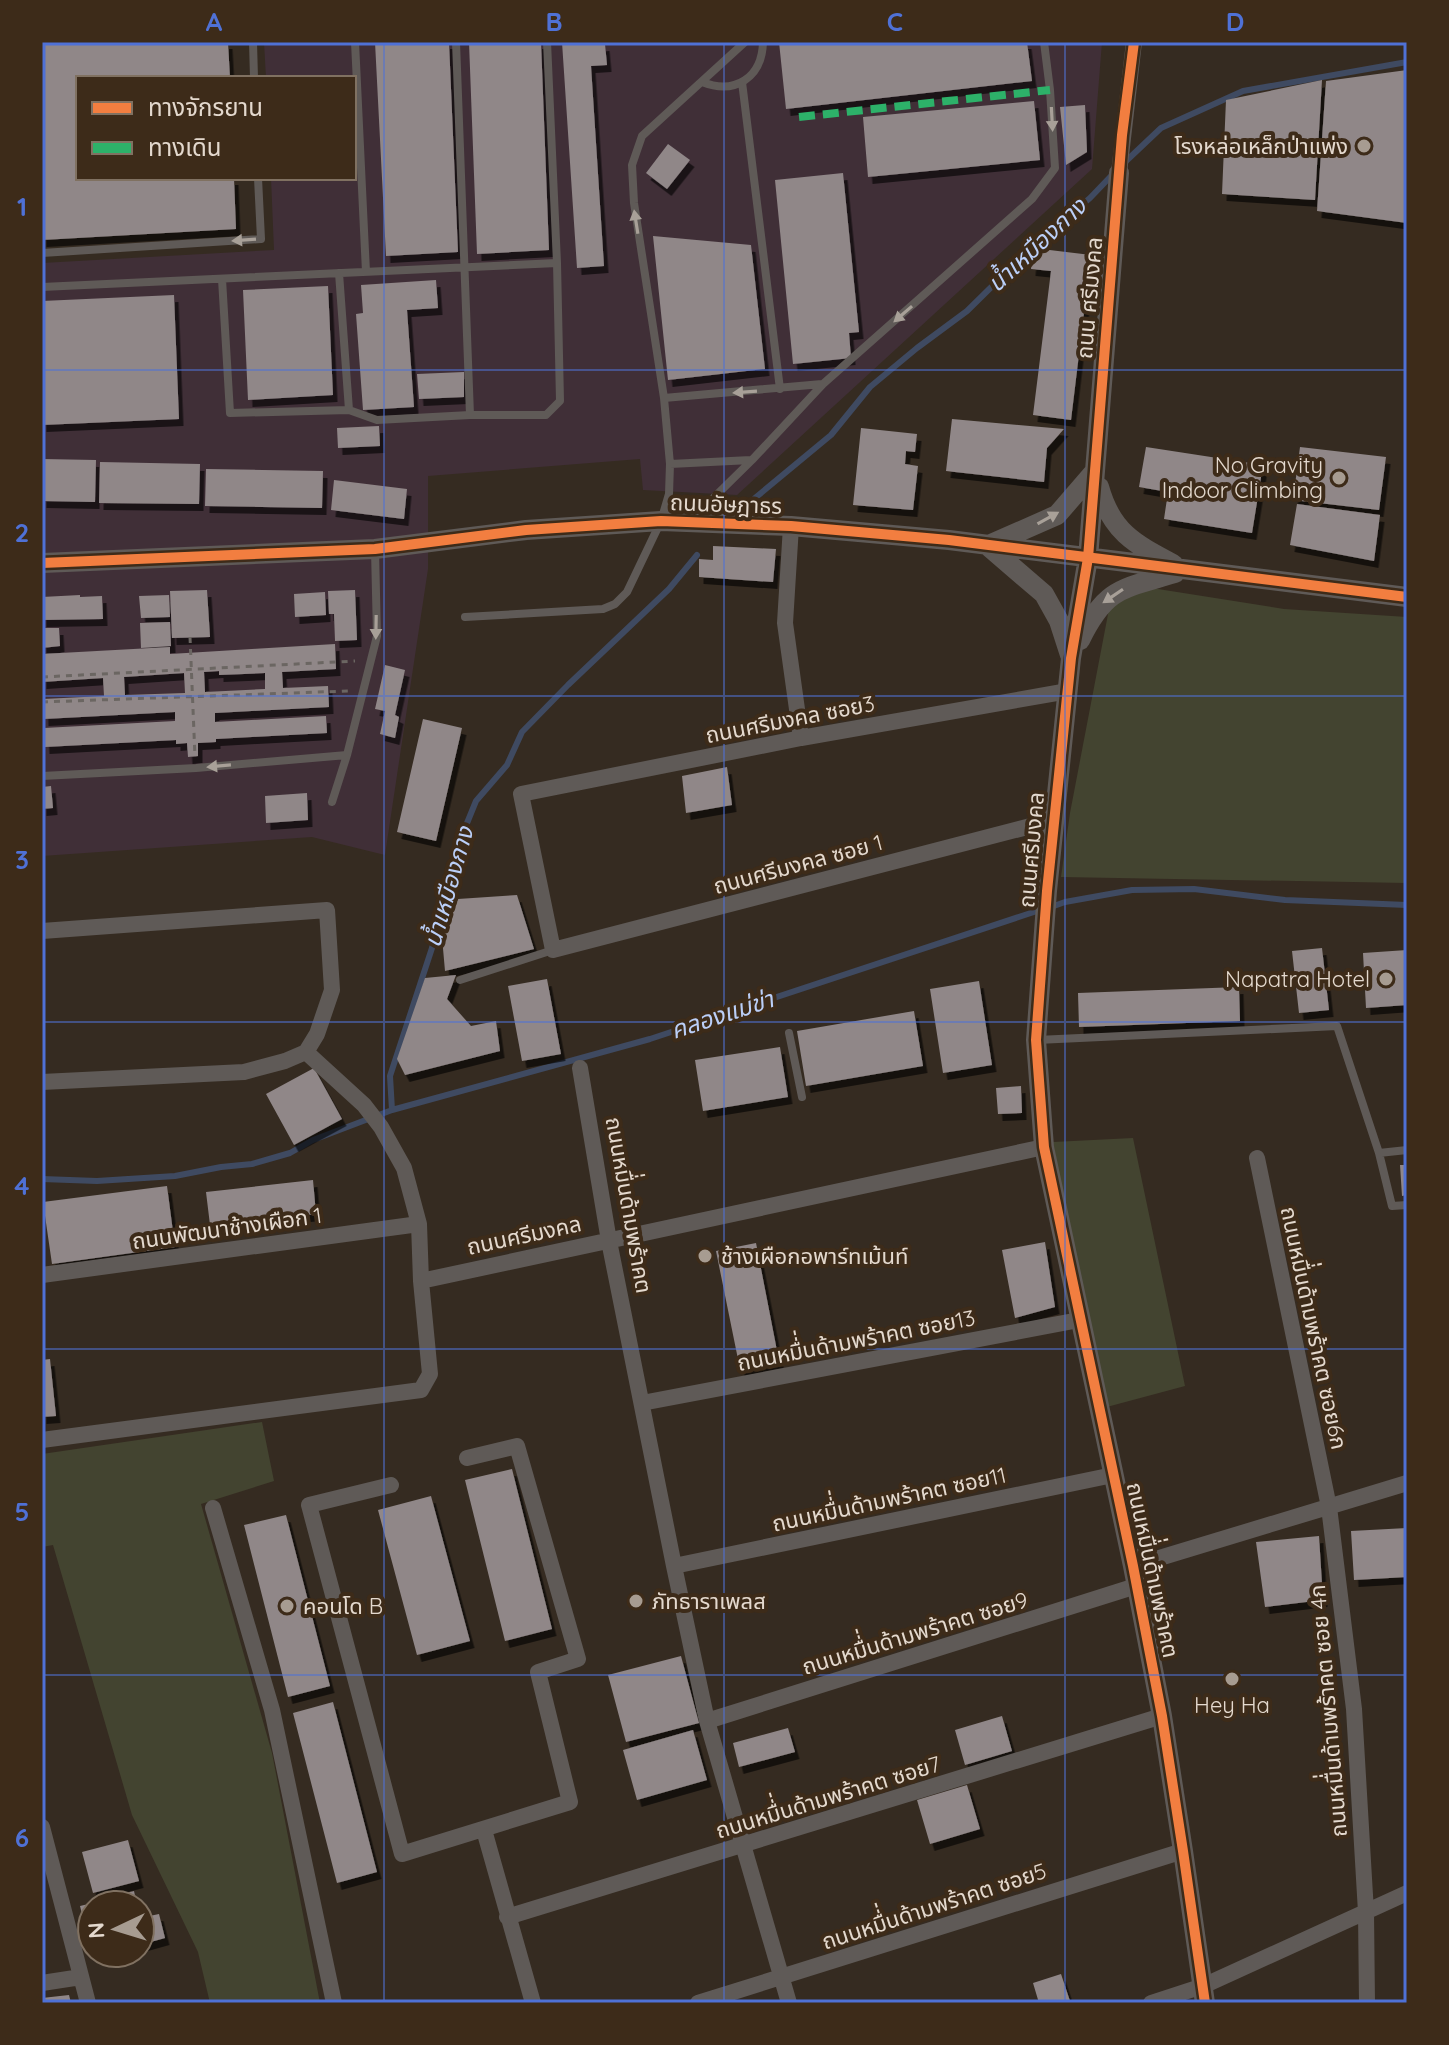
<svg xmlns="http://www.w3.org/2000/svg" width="1449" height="2045" viewBox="0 0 1449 2045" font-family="Quicksand,'Noto Sans Thai',sans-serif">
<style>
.commercial{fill:#402f37}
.green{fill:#434430}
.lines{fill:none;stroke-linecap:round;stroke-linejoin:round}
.stream{stroke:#3f4a61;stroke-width:6}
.building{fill:#908788;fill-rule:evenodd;filter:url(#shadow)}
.path{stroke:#6b6662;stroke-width:3;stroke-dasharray:6 6;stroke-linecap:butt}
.service{stroke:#5f5a57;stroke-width:8}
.minor{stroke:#5f5a57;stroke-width:16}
.tertiary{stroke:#5f5a57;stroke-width:20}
.quiet{stroke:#2db169;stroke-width:8;stroke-dasharray:16 8;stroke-linecap:butt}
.cycleway-casing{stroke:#3d2b19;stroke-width:15}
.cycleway{stroke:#f27e40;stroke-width:10}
.oneway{fill:#a8a098}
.grid{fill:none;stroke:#4f71d6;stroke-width:2;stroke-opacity:0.55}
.poi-dot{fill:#a79c91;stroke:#3d2b19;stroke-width:3}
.labels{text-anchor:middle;stroke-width:8;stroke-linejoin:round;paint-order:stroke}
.poi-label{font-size:22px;fill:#e4d9ce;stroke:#3d2b19;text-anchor:end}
.street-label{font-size:22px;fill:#e4d9ce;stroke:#3d2b19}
.water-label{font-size:24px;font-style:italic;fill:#bbcff8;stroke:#3d2b19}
.neatline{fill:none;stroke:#4f71d6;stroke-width:3}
.grid-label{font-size:26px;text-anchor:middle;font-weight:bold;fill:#4f71d6}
</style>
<defs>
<filter id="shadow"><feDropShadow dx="4.5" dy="7" stdDeviation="0" flood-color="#0009"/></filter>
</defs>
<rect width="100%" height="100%" fill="#352b21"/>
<path class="commercial" d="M264 42H1102L1092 169 737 495 643 490 640 459 428 476V569L385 855 312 837 42 856V263L274 250 271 178H354V78H266Z"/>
<path class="green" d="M1139 586 1284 609 1407 617V883L1061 877 1070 813 1109 609Z
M1133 1138 1185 1386 1103 1408 1053 1142Z
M262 1422 274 1481 201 1504 272 1753 320 2003H210L198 1952 132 1815 53 1545 42 1547V1454Z"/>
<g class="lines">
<path class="stream" d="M1124 163 1161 128 1243 91 1407 62
M755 498 831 435 870 387 917 348 967 311 1029 250 1090 198 1113 174
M1051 907 1065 902 1132 890 1194 889 1285 900 1407 905
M392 1110 390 1076 432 948 454 855 476 801 507 765 522 732 568 685 669 589 697 555
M42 1179 97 1181 175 1176 221 1167 252 1164 290 1153 313 1140 392 1110 650 1039 1040 910"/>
</g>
<path class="building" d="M42 42H228L230 78H78V178H234L236 229 42 240Z
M375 42H449L458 252 386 256Z
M469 42H541L549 250 477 254Z
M562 42H594V45L605 44 607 65 591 66 604 266 577 268Z
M779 42H1027L1032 81 786 109Z
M1407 70V223L1317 211 1326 81Z
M1322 80 1315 200 1222 194 1226 100Z
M1034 101 1040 160 868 177 863 117Z
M1085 105 1087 152 1066 165 1060 107Z
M668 144 690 160 667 189 646 173Z
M843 173 859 332 849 333 851 358 793 364 775 180Z
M653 236 751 245 765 369 668 380Z
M1033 248 1091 255 1071 420 1033 415 1051 271 1031 269Z
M436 280 438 308 407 310 414 407 363 410 356 314 363 313 361 285Z
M328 286 333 395 248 400 243 290Z
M174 295 179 419 42 425V301Z
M464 372V397L419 399 417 374Z
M952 419 1064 429 1047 448 1044 482 946 471Z
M379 426 380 446 338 448 337 428Z
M861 428 917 434 915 452 906 451 905 464 918 466 913 510 853 505Z
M1146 447 1263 465 1252 533 1164 519 1168 492 1139 487Z
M1300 447 1386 457 1379 510 1293 500Z
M42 459 96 460 95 502 42 501Z
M100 462 200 464 199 504 99 503Z
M206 469 323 471 322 508 205 506Z
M334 480 407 489 404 519 331 510Z
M1297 504 1380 515 1374 561 1290 545Z
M713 546 776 549 773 582 699 577V559L713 560Z
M207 590 210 637 172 638 170 591Z
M355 590 357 640 335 641 334 614H329L328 591Z
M325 592 326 615 295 617 294 594Z
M80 595V597L102 596 103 619 42 620V597Z
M169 595 170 617 141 618 139 596Z
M170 622 171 646 141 648 140 623Z
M42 628H59L60 646 42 648Z
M335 644 336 669 282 672 283 688 328 686 329 707 215 713V722L326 716 327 733 216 739V742L198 743V756L188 757 187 743 176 744V740L45 747 44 728 175 721V712L44 719 43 699 104 696 103 678 42 682V654L170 647V654ZM219 671V675L265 673V689L205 692 204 672ZM184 673 185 693 125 695 124 677Z
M385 665 405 670 395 715 399 717 395 738 380 734 385 711 375 709Z
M423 719 462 728 436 841 397 832Z
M727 767 732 805 686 813 682 776Z
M51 786 53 808 42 809V787Z
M307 793 308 820 266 823 265 796Z
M517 895 534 949 445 971 442 937 458 899Z
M1322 948 1329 1010 1299 1013 1292 951Z
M1407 950V1005L1366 1008 1363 953Z
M456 975 447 999 471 1026 496 1021 500 1051 405 1075 397 1059 425 978Z
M547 979 561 1054 522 1061 508 986Z
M979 981 992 1065 943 1073 930 989Z
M1239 987 1240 1021 1079 1027 1078 993Z
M914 1011 923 1066 806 1086 797 1031Z
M780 1047 788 1097 703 1111 695 1060Z
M314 1068 342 1119 294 1145 266 1094Z
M1021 1086 1022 1113 998 1114 996 1088Z
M1400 1165H1407V1195L1402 1196Z
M313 1180 316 1214 210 1225 206 1192Z
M167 1186 175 1247 52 1264 43 1202Z
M1045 1242 1055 1307 1015 1318 1002 1250Z
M756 1243 779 1361 740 1369 716 1251Z
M50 1359 56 1416 42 1417V1360Z
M512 1469 552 1629 505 1641 465 1480Z
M431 1496 470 1641 417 1655 378 1510Z
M286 1515 330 1686 288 1697 244 1525Z
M1407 1528V1577L1354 1580 1351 1531Z
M1319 1536 1323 1600 1265 1607 1256 1542Z
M681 1656 699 1723 626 1742 608 1675Z
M333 1702 377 1872 337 1883 293 1713Z
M1002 1716 1012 1751 965 1765 955 1730Z
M788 1728 795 1752 739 1767 733 1743Z
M693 1730 707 1780 637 1800 623 1750Z
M967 1785 980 1829 930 1844 917 1800Z
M128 1840 139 1881 93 1893 82 1852Z
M134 1891 137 1905H118L115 1896Z
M101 1901 102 1905H92L91 1950 80 1906Z
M159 1914 165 1938 140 1945V1918Z
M1061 1974 1070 2001 1063 2003H1039L1033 1983Z
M69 1995 71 2003H42V1998Z"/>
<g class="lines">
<path class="path" d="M190 637 195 757
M42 677 355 661
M42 702 348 691"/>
<path class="service" d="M253 42 254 78
M355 42 366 272
M456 42 470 415
M745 42 642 136 632 165 634 203 664 398 822 384
M702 82C735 95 762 78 763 42
M742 82 780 389
M42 253 261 239 258 178
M339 273 349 410
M222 279 230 413 349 410 377 420 470 415H546L560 401 557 263 547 42
M42 287 557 263
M670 464 751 460
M693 518 752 460 823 384 1032 199 1055 168 1050 90 1044 42
M465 617 603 609 615 604 627 592 661 521 669 494 670 464 664 398
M42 776 196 768 347 755 377 636 375 550
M332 802 347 755
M460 980 553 950
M789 1033 802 1097
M1037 1040 1337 1026 1379 1153 1392 1206 1407 1205
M1379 1153 1407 1150"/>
<path class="minor" d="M1119 173 1134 42
M791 526 785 623 801 738
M1054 820 553 950 521 794 801 738 1068 691
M42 931 327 910 332 990 317 1034 306 1052 285 1061 244 1072 42 1082
M580 1068 609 1241 674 1566 707 1721 789 2003
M1257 1158 1329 1507 1354 1709 1366 1912 1367 2003
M42 1275 419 1224
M421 1281 1044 1147
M642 1403 1079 1320
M42 1440 421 1390 430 1374 421 1281 419 1224 404 1168 381 1127 364 1105 306 1052
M391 1485 309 1505 402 1854 570 1802 538 1672 578 1659 517 1446 467 1458
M213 1508 272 1710 334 2003
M674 1566 1113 1475
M1133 1566 1407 1483
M707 1721 1136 1586
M42 1827 88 2003
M484 1830 533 2003
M507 1917 1162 1716
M42 1983 81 1977
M698 2003 1183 1851
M1151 2003 1203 1986 1407 1893"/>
<path class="tertiary" d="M1119 173 1088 558 1071 658 1047 891 1036 1040 1044 1147 1133 1566 1162 1716 1183 1851 1205 2003
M1099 487C1111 531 1133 543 1173 564
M989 545 1057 515 1095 471
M988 546 1044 594 1059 621 1070 655
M42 563 375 549 526 530 661 521 791 526 949 540 1407 597
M1080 640C1106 587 1122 589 1175 573"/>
<path class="quiet" d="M799 117 1050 90"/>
<g class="cycleway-casing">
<path id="cycleway" d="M1134 42 1122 135 1088 558 1071 658 1047 891 1036 1040 1044 1147 1133 1566 1162 1716 1183 1851 1205 2003
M42 563 375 549 526 530 661 521 791 526 949 540 1407 597"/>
</g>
<use href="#cycleway" class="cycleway"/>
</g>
<defs><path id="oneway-solid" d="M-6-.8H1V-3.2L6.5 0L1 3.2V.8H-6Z" transform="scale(2)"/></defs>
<g class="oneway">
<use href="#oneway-solid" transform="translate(1052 119) rotate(87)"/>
<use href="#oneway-solid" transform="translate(636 222) rotate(-99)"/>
<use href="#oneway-solid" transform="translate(244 240) rotate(176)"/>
<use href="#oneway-solid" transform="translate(903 314) rotate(139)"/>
<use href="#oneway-solid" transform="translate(745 392) rotate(176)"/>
<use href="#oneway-solid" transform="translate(1048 518) rotate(-29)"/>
<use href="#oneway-solid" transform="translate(1113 596) rotate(146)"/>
<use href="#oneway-solid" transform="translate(376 627) rotate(91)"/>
<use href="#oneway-solid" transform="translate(219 766) rotate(175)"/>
</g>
<path class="grid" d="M384 42V2003M724 42V2003M1065 42V2003M42 370H1407M42 696H1407M42 1022H1407M42 1349H1407M42 1675H1407"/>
<g class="poi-dot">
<circle cx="1364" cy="146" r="8"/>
<circle cx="1339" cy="478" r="8"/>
<circle cx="1386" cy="979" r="8"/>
<circle cx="705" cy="1256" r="8"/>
<circle cx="636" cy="1601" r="8"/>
<circle cx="287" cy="1606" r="8"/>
<circle cx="1232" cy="1679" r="8"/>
</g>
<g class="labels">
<g class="poi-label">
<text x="1348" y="154">โรงหล่อเหล็กป่าแพ่ง</text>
<text x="1323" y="473">No Gravity<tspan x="1323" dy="25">Indoor Climbing</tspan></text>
<text x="1370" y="987">Napatra Hotel</text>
<text x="721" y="1264" text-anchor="start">ช้างเผือกอพาร์ทเม้นท์</text>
<text x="652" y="1609" text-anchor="start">ภัทธาราเพลส</text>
<text x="303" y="1614" text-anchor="start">คอนโด B</text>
<text x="1232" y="1713" text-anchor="middle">Hey Ha</text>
</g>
<g class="street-label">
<text transform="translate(1089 298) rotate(-85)" y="8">ถนน ศรีมงคล</text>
<text transform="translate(726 504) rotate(2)" y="8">ถนนอัษฎาธร</text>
<text transform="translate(790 719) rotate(-11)" y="8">ถนนศรีมงคล ซอย3</text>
<text transform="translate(1031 850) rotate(-85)" y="8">ถนนศรีมงคล</text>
<text transform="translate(798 864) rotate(-15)" y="8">ถนนศรีมงคล ซอย 1</text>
<text transform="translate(629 1205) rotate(80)" y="8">ถนนหมื่่นด้ามพร้าคต</text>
<text transform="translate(227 1228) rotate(-8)" y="8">ถนนพัฒนาช้างเผือก 1</text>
<text transform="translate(524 1235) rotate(-12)" y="8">ถนนศรีมงคล</text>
<text transform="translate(1314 1328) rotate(78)" y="8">ถนนหมื่่นด้ามพร้าคต ซอย6ก</text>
<text transform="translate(856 1340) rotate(-11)" y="8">ถนนหมื่่นด้ามพร้าคต ซอย13</text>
<text transform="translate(889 1499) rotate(-12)" y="8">ถนนหมื่่นด้ามพร้าคต ซอย11</text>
<text transform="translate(1153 1570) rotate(78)" y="8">ถนนหมื่่นด้ามพร้าคต</text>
<text transform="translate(915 1633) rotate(-17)" y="8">ถนนหมื่่นด้ามพร้าคต ซอย9</text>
<text transform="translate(1328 1711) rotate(-95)" y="8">ถนนหมื่่นด้ามพร้าคต ซอย 4ก</text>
<text transform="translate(828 1797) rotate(-17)" y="8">ถนนหมื่่นด้ามพร้าคต ซอย7</text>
<text transform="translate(934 1906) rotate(-18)" y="8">ถนนหมื่่นด้ามพร้าคต ซอย5</text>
</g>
<g class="water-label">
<text transform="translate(1037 245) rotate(-43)" y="8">น้ำเหมืองกาง</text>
<text transform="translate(449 887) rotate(-74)" y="8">น้ำเหมืองกาง</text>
<text transform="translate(722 1015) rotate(-18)" y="8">คลองแม่ข่า</text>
</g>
</g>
<rect width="1449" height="2045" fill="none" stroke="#3d2b19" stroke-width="88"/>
<rect x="76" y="76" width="280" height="104" fill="#3d2b19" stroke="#807161" stroke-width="2"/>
<rect x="92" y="102" width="40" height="12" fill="#f27e40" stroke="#807161" stroke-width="2"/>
<text x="148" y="116" font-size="24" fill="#e4d9ce">ทางจักรยาน</text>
<rect x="92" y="142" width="40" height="12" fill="#2db169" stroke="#807161" stroke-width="2"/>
<text x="148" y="156" font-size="24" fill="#e4d9ce">ทางเดิน</text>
<g transform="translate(116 1929) rotate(266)"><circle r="38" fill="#3d2b19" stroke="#807161" stroke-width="2"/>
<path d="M0-6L14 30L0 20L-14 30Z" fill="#a79c91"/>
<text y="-12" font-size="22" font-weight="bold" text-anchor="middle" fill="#e4d9ce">N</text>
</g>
<rect x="44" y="44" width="1361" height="1957" class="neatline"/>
<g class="grid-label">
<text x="214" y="31">A</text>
<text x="554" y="31">B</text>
<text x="895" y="31">C</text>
<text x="1235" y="31">D</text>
<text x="22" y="216">1</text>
<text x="22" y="542">2</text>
<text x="22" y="869">3</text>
<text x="22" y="1195">4</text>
<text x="22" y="1521">5</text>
<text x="22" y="1847">6</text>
</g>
</svg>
